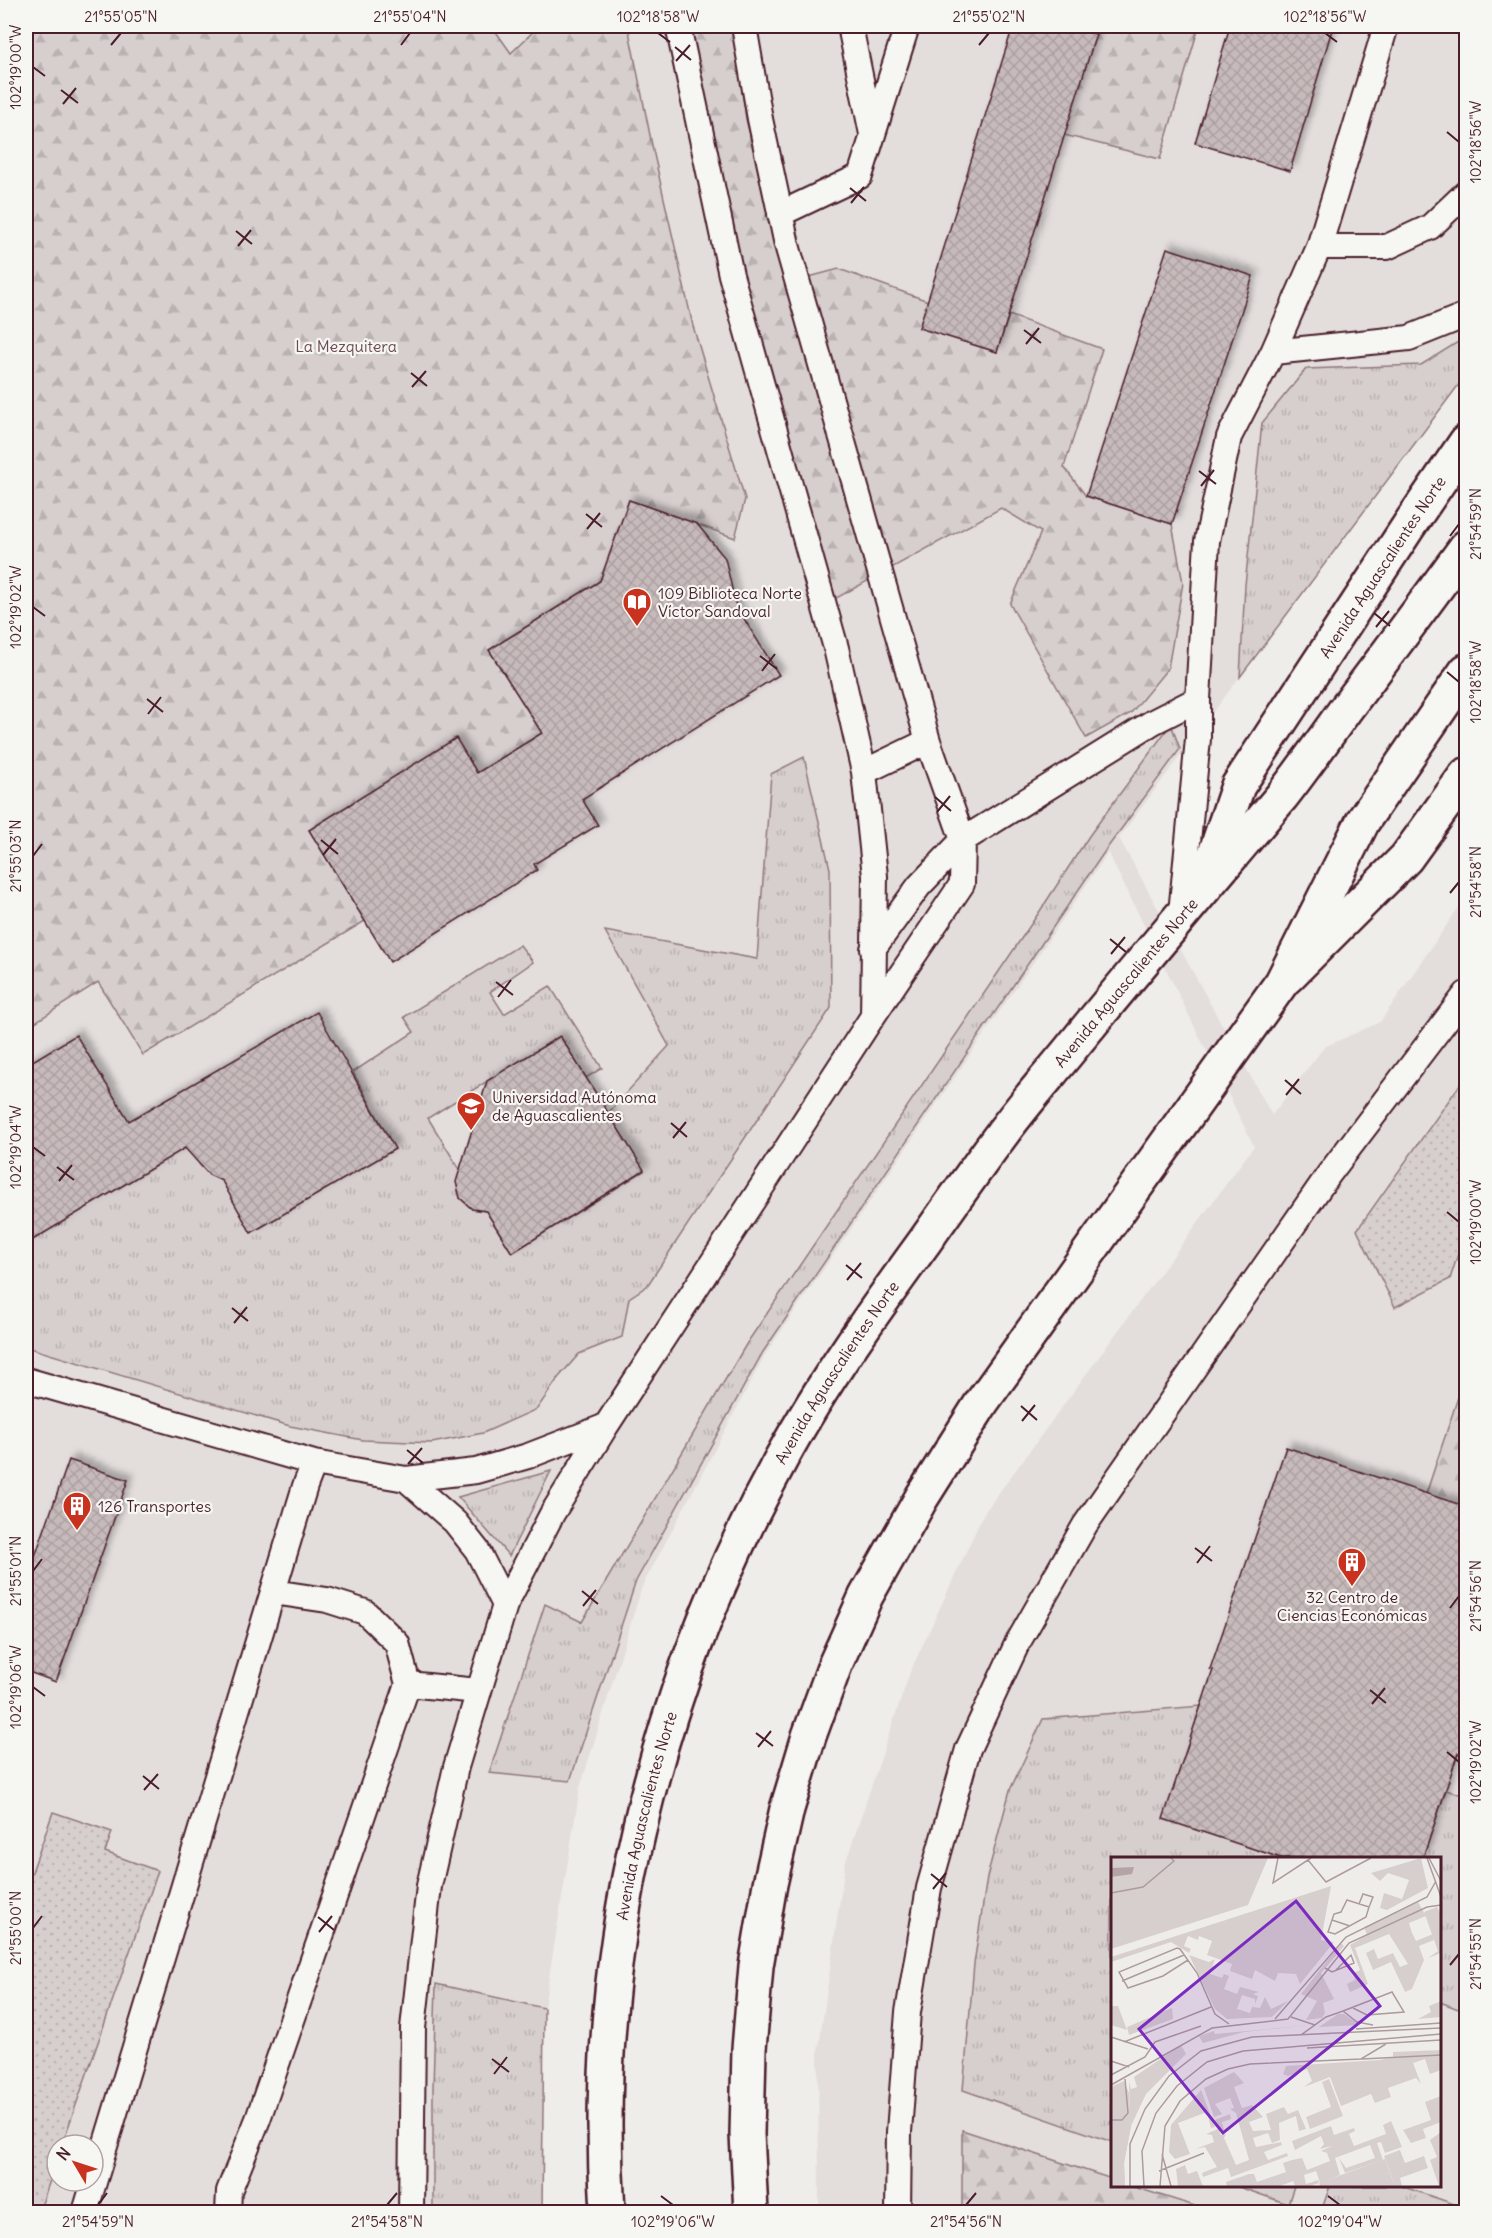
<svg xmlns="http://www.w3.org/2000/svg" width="1492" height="2238" viewBox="0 0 1492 2238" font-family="Delius,sans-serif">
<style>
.built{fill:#e3dedc;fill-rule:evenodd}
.grass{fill:url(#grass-tufts);stroke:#90777c;stroke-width:1.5}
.forest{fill:url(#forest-firs);stroke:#90777c;stroke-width:1.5}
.garden{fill:url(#garden-dots);stroke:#90777c;stroke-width:1.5}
.building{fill:url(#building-cross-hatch);stroke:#4a1f2b;stroke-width:1.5;filter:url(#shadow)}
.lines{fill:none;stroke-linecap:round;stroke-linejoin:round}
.lane-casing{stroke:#4a1f2b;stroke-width:28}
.secondary-casing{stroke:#4a1f2b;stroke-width:38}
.primary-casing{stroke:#4a1f2b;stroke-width:38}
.lane{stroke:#f6f6f2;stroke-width:24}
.secondary{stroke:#f6f6f2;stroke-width:33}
.primary{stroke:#f6f6f2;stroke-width:33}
.ticks{fill:none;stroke:#4a1f2b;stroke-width:2}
.labels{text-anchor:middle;stroke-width:4.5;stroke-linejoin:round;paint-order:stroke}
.park-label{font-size:16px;fill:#6d4b54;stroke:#f6f6f2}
.street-label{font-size:16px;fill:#4a1f2b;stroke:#f6f6f2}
.poi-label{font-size:16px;fill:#4a1f2b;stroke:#f6f6f2;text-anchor:start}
.inset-road{fill:none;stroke:#ad9b9e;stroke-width:1.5}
.view{fill:#7b2cbf;fill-opacity:0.15;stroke:#7b2cbf;stroke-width:3}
.inset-edge{fill:none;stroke:#4a1f2b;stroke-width:3}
.neatline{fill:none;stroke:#4a1f2b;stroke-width:2}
.ticks-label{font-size:15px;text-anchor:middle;fill:#4a1f2b}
</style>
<defs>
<pattern id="grass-tufts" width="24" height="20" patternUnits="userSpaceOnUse" patternTransform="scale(1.5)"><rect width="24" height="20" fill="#d7cfce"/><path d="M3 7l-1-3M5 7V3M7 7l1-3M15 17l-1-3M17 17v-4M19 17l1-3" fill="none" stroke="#bab1b1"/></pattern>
<pattern id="forest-firs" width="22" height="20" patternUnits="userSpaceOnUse" patternTransform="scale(1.5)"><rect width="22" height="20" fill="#d7cfce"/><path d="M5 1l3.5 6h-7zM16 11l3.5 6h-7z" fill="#bab1b1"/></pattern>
<pattern id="garden-dots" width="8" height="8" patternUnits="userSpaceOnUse" patternTransform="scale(1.5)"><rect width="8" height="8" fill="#d7cfce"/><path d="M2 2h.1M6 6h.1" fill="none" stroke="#bab1b1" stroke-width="1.8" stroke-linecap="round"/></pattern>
<pattern id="building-cross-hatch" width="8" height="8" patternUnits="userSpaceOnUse" patternTransform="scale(1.5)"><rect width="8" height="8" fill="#c6babb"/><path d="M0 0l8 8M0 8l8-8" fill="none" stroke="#ac9fa1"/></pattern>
<filter id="shadow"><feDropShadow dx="5.5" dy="-5.5" stdDeviation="3" flood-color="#0004"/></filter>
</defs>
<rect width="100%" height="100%" fill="#efedea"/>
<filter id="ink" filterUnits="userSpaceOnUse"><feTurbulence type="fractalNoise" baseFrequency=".0167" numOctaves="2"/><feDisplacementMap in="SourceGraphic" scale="12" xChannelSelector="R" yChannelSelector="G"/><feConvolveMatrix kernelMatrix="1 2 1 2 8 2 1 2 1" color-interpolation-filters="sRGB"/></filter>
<g filter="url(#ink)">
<path class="built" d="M26 26H1466V375L1119 838 1272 1115 1324 1047 1380 1022 1463 901 1466 889V2212H819L818 2052 845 1864 910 1672 984 1513 1254 1146 1108 853 765 1355 642 1587 580 1788 544 2008 542 2212H26ZM1112 1858H1440V2186H1112ZM57 2145H93V2181H57Z"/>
<path class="grass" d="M1466 337V375L1240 677 1245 585 1262 423 1306 369 1421 365Z
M1171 724 1180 749 1105 851 763 1352 636 1581 570 1781 489 1773 545 1604 582 1622 747 1343 1040 911 1089 836Z
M804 757 830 869 831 1008 647 1286 629 1298 622 1337 579 1354 559 1377 537 1409 483 1433 432 1443 363 1440 290 1426 26 1347V1244L155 1166 130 1121 172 1096 200 1140 197 1151 199 1164 209 1175 222 1181 251 1233 395 1149 353 1072 414 1032 404 1017 520 945 533 962 490 992 504 1014 550 986 602 1068 586 1078 560 1036 428 1118 460 1170V1198L472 1209 486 1211 512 1253 644 1171 608 1113 669 1046 605 931 757 959 771 774Z
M551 1471 509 1556 458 1497Z
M1201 1706 1164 1819 1281 1858H1112V2142L963 2090 974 1964 987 1877 1010 1790 1043 1719Z
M1446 1790 1466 1796V2012L1440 2002V1858H1423Z
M436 1984 544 2008 542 2212H433V2088Z
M1236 2186H1294L1288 2204Z
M1330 2186H1401L1466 2208V2212H1321Z"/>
<path class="forest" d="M26 26H492L511 53 539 26H628L653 150 693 326 745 499 735 538 629 500 600 581 489 650 542 733 477 773 456 739 309 830 365 921 143 1055 98 982 26 1028Z
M691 26H733L746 119 779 247 790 282 839 269 928 301 919 328 997 352 1009 315 1102 349 1064 467 1086 496 1172 524 1183 583 1168 668 1131 713 1086 738 1010 604 1041 532 1001 508 831 601 741 272Z
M1069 26H1199L1160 159 1064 135 1096 34Z
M1466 1373V1507L1426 1494Z
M962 2130 1112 2179V2186H1131L1214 2212H962Z"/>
<path class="garden" d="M1466 1076V1229L1450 1279 1395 1307 1357 1230Z
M53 1812 112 1832 105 1852 158 1871 62 2145H57V2160L39 2212H26V1889Z"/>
<path class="building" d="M1013 26H1069L1096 34 997 352 919 328Z
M1230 26H1333L1290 171 1195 143Z
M1167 248 1253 276 1172 524 1086 496Z
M629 500 697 524 725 558 736 606 779 675 582 799 598 825 534 864 537 870 390 962 309 830 456 738 477 773 542 733 489 650 600 581Z
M317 1012 395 1149 251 1233 222 1181 209 1175 185 1148 26 1244V1065L76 1035 129 1121Z
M560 1036 644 1170 512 1253 486 1211 472 1209 460 1198 456 1182 487 1081Z
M1286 1447 1467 1507V1756L1458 1753 1423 1858H1281L1163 1819 1213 1670 1210 1669Z
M69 1460 128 1480 56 1682 26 1671V1582Z"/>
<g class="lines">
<g class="lane-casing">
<path id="lane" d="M678 26 731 275 836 648 864 772 875 876 873 1016
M850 26 872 134
M780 214 860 176 907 26
M1319 247H1387L1430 227 1466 193
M1273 352 1319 247 1386 26
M864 772 928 741
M1181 913 1198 739V699L1207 541 1229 437 1273 352 1409 338 1466 315
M873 949 919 886 963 840 1153 722 1198 699
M26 1380 314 1463 406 1479 476 1471 528 1456 606 1426
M406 1479 455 1522 477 1550 505 1605
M408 1684 478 1691
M85 2212 305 1486 314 1463
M228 2212 229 2191 258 2119 408 1684 397 1643 365 1612 327 1600 273 1592
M411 2212 413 2028 429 1886 456 1767 505 1605 552 1514 606 1426 873 1016 962 884 963 840 928 741 787 245 760 119 744 26
M898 2212 899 2132 908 2012 929 1888 968 1749 1017 1644 1085 1525 1329 1174 1466 994"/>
</g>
<g class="secondary-casing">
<g id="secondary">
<path id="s1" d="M1204 886 1238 786 1408 527 1466 442"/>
<path d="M1287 977 1406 858 1466 775"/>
</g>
</g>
<g class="primary-casing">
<g id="primary">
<path id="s2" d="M608 2212C590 1951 655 1688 781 1459 823 1382 874 1311 925 1241 951 1204 977 1167 1004 1131 1027 1100 1053 1071 1077 1041 1145 958 1214 877 1282 796 1304 768 1324 739 1345 710 1386 656 1426 602 1466 547"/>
<path d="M751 2212 747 2134 749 2049 756 1966 770 1884 787 1809 809 1736 835 1665 866 1596 922 1497 982 1402 1282 982 1363 821 1466 671"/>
</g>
</g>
<use href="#lane" class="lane"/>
<use href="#secondary" class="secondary"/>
<use href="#primary" class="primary"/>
</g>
</g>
<path class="ticks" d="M658 33 670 42M1325 33 1337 42M111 45 121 33M401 45 410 33M979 45 989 33M675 47 691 60M676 61 690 45M33 67 45 76M61 90 78 103M63 104 76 88M1447 132 1459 142M850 188 866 201M851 203 864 187M236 231 252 244M238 246 251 230M1024 330 1041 343M1026 344 1039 328M411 373 427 386M412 387 426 371M1199 471 1216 484M1201 486 1214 470M586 514 602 527M587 529 600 513M1450 536 1459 524M33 607 45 616M1374 613 1390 626M1376 627 1389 611M760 656 777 669M762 671 775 654M1447 672 1459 682M147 699 163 712M148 714 161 697M935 797 951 811M937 812 950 796M321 840 338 854M323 855 336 839M33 856 42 844M1450 893 1459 882M1110 939 1126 952M1111 954 1125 937M496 982 513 995M498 997 511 980M1285 1080 1301 1094M1286 1095 1299 1079M671 1123 687 1137M673 1138 686 1122M33 1147 45 1156M57 1167 74 1180M59 1181 72 1165M1447 1212 1459 1222M846 1265 862 1278M847 1280 861 1263M232 1308 248 1321M234 1323 247 1307M1021 1406 1037 1420M1022 1421 1035 1405M407 1450 423 1463M408 1464 422 1448M1195 1548 1212 1561M1197 1563 1210 1546M33 1571 42 1559M582 1591 598 1604M583 1606 596 1590M1450 1608 1459 1596M33 1687 45 1696M1370 1690 1386 1703M1372 1704 1385 1688M756 1733 773 1746M758 1747 771 1731M1447 1752 1459 1762M143 1776 159 1789M144 1790 158 1774M931 1874 947 1887M933 1889 946 1873M318 1917 334 1930M33 1928 42 1916M319 1932 332 1916M1450 1965 1459 1954M492 2059 509 2072M494 2074 507 2057M661 2196 673 2205M1328 2196 1340 2205M98 2205 107 2193M387 2205 397 2193M966 2205 976 2193"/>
<defs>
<g id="library-pin" transform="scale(1.5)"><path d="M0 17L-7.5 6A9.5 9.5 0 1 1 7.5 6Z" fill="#c8321e" stroke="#f6f6f2"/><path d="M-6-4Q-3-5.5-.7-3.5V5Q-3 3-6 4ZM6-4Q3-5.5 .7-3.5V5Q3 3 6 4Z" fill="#fff"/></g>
<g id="university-pin" transform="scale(1.5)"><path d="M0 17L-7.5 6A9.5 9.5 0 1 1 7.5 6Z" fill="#c8321e" stroke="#f6f6f2"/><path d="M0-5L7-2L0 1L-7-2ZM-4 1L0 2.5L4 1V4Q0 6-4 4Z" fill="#fff"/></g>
<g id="building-pin" transform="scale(1.5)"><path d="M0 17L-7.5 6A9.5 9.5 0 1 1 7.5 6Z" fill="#c8321e" stroke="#f6f6f2"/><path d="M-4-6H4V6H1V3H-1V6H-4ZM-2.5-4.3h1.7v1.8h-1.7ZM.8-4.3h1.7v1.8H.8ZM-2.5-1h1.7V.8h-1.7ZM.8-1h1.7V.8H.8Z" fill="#fff"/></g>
</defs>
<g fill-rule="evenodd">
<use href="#library-pin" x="637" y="602"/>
<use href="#university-pin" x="471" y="1106"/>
<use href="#building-pin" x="77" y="1506"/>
<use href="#building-pin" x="1352" y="1562"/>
</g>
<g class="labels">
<g class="park-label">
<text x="346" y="352">La Mezquitera</text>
</g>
<g class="street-label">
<text dy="6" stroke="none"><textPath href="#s1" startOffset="368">Avenida Aguascalientes Norte</textPath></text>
<text dy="6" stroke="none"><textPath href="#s2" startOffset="1372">Avenida Aguascalientes Norte</textPath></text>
<text dy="6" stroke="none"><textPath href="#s2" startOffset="886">Avenida Aguascalientes Norte</textPath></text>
<text dy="6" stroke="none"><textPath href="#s2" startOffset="400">Avenida Aguascalientes Norte</textPath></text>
</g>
<g class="poi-label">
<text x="658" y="599">109 Biblioteca Norte<tspan x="658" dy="18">Víctor Sandoval</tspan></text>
<text x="492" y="1103">Universidad Autónoma<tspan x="492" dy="18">de Aguascalientes</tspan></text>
<text x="98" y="1512">126 Transportes</text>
<text x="1352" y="1603" text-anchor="middle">32 Centro de<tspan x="1352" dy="18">Ciencias Económicas</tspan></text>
</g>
</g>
<g transform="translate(1111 1857)">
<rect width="330" height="330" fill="#efedea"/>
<path d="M0 1H157L137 48 0 92ZM310 1 317 31 276 53 269 51 273 36 291 42 298 23 277 16 269 24 260 16ZM78 98 98 105 104 102 99 117 111 121 113 117 118 119 113 132 126 137 129 130 148 135 142 137 147 139 144 147V142L131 138 126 152 139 156 141 150 149 151 154 140 160 152 177 144 161 160 116 162 104 152ZM330 144V160L307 162 320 155 318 149ZM0 149H7L16 173 0 168ZM227 157H233L249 168 208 170ZM200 168 133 175 92 186 88 179 103 174 104 177ZM70 188 75 197 35 237 20 269 13 306 14 329H0V287L19 256 18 225 20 232 26 230 23 220ZM123 215 133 226 123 230 131 251 141 248 152 260 138 265 142 274 160 273 155 257 173 250 177 257 187 253 195 272 188 274 185 259 168 266 169 283 161 286 157 276 142 281 145 290 170 285 171 288 153 295 157 303 176 296 177 299 120 320 117 311 92 320 91 316 106 310 94 290 84 292 103 285 101 278 95 277 107 272 104 263 119 257 120 262 111 265 113 273H108L110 278 115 277 113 281 125 308 138 303 125 256 119 252 123 251 119 241 104 247 111 257 103 260 93 231ZM218 222 232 259 199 272 195 260 220 250 211 225ZM274 302 279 316 245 329H209L208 326Z" fill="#d7cfce"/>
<path d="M220 29 210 83 223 85 189 127 185 117 167 116 164 124 144 113 141 122 119 114 121 107 96 98 101 84 88 79 87 83 77 79 73 89 80 92 78 96 60 85 0 105V100ZM307 45 315 59 298 66 301 76 305 84 322 77 323 83 308 89 313 103 301 132 294 135 280 105 262 113 255 96 263 92 267 102 282 96 289 110 297 107 278 77 244 91 257 127 239 135 236 127 244 123 242 116 249 113 239 88 256 78 253 70ZM230 86 233 89 210 116 223 142 212 146 214 156 211 161 195 163 206 144 190 137ZM90 233 104 270 100 271 96 255 67 266 79 297 64 302 58 295 60 268ZM280 264 291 290 274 296 270 285 266 286 272 303 234 316 228 301 235 311 264 301 259 288 224 301 229 318 209 326 205 314 193 318 195 327 207 323 208 326 199 329H184L182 324 169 329H116L115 325 138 317H143L146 325 175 315 172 306 181 303 191 301 196 313 219 304 216 296 210 294 221 289 209 292 213 287 210 279 184 293 181 284 220 269 223 278 243 271 244 274 238 277 243 289 275 277 272 268ZM74 308 77 317 86 314 92 329H67L65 312ZM279 316 284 329H245L247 326Z" fill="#d7cfce"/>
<path d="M13 224 18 236 20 269 13 306 14 329H0V230Z" fill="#d7cfce"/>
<path d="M326 50 330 57V96L317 101 327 94 313 55ZM61 151 62 162 18 178 16 170ZM330 193V213L319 217 314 202 302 206 310 227 305 221 277 231 280 240 264 246 260 237 230 249 219 220 193 230 201 224 196 212 177 219 172 217 175 209 269 203 282 200V195ZM330 239V265L312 272 315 281 300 286 292 273 320 263 314 245ZM330 275V329H328L319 303 326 300 319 283ZM289 293 294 306 313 299 317 311 289 321 291 329H284L273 299Z" fill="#d7cfce"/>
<path d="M23 10 21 17 0 20V11Z" fill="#b4a4a5"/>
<path class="inset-road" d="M167 1 162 26 200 1M316 1 330 40M318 1 330 24M197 3 215 25 260 1M0 36 32 30 63 4 60 1M236 43 258 50 255 60 224 77 217 75 223 57 230 55ZM248 47 252 37 262 40 258 50M221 63 239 69M77 103 52 119 17 131 8 115 66 91 69 92 86 116 104 157 118 167M214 111 221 115 243 106 240 98 225 113M11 124 73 98M232 154 281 135 293 155 256 158 242 151M180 160 204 168M164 162 235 80 316 40 325 24M245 172 330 166M190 178 215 160 232 154 246 165 262 168M0 180 37 192M13 185 100 150M196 191 330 183M251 202 330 198M0 204 18 210M0 218 34 200 44 185 90 169M0 228 101 171 177 162 238 86 316 50 330 48M0 263H11L17 256 14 222M51 297 60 329M48 314 93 296M19 329V287L34 252 58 219 90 194 141 180 330 171M33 329 31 294 45 256 66 229 96 205 132 194 330 177M49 329 54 269 69 244 95 222 117 212 139 207 250 202 275 187"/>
<path class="view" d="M185 44 269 149 112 276 28 172Z"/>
<rect width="330" height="330" class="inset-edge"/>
</g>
<rect width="1492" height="2238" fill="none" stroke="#f6f6f2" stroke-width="66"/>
<g transform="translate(75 2163) rotate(309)"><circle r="28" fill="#f6f6f2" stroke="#b1a0a2" stroke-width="1.5"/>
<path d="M0-4.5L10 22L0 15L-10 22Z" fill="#c8321e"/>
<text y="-9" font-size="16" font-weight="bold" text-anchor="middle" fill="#4a1f2b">N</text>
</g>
<rect x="33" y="33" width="1426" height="2172" class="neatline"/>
<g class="ticks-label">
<text x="121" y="22">21°55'05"N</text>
<text x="410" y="22">21°55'04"N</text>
<text x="658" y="22">102°18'58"W</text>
<text x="989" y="22">21°55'02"N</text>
<text x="1325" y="22">102°18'56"W</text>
<text transform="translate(16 67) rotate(-90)" y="5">102°19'00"W</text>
<text transform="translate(1476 142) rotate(-90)" y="5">102°18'56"W</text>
<text transform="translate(1476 524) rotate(-90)" y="5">21°54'59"N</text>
<text transform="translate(16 607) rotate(-90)" y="5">102°19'02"W</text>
<text transform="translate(1476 682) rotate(-90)" y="5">102°18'58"W</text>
<text transform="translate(16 856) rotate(-90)" y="5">21°55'03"N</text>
<text transform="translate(1476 882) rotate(-90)" y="5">21°54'58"N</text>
<text transform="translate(16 1147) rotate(-90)" y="5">102°19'04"W</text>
<text transform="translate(1476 1222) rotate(-90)" y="5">102°19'00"W</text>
<text transform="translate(16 1571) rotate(-90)" y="5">21°55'01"N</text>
<text transform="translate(1476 1596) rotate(-90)" y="5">21°54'56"N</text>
<text transform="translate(16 1687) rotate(-90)" y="5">102°19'06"W</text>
<text transform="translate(1476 1762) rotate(-90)" y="5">102°19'02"W</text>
<text transform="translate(16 1928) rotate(-90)" y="5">21°55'00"N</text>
<text transform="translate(1476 1954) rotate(-90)" y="5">21°54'55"N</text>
<text x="98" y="2227">21°54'59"N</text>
<text x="387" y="2227">21°54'58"N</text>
<text x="673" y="2227">102°19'06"W</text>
<text x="966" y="2227">21°54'56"N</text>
<text x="1340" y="2227">102°19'04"W</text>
</g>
</svg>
